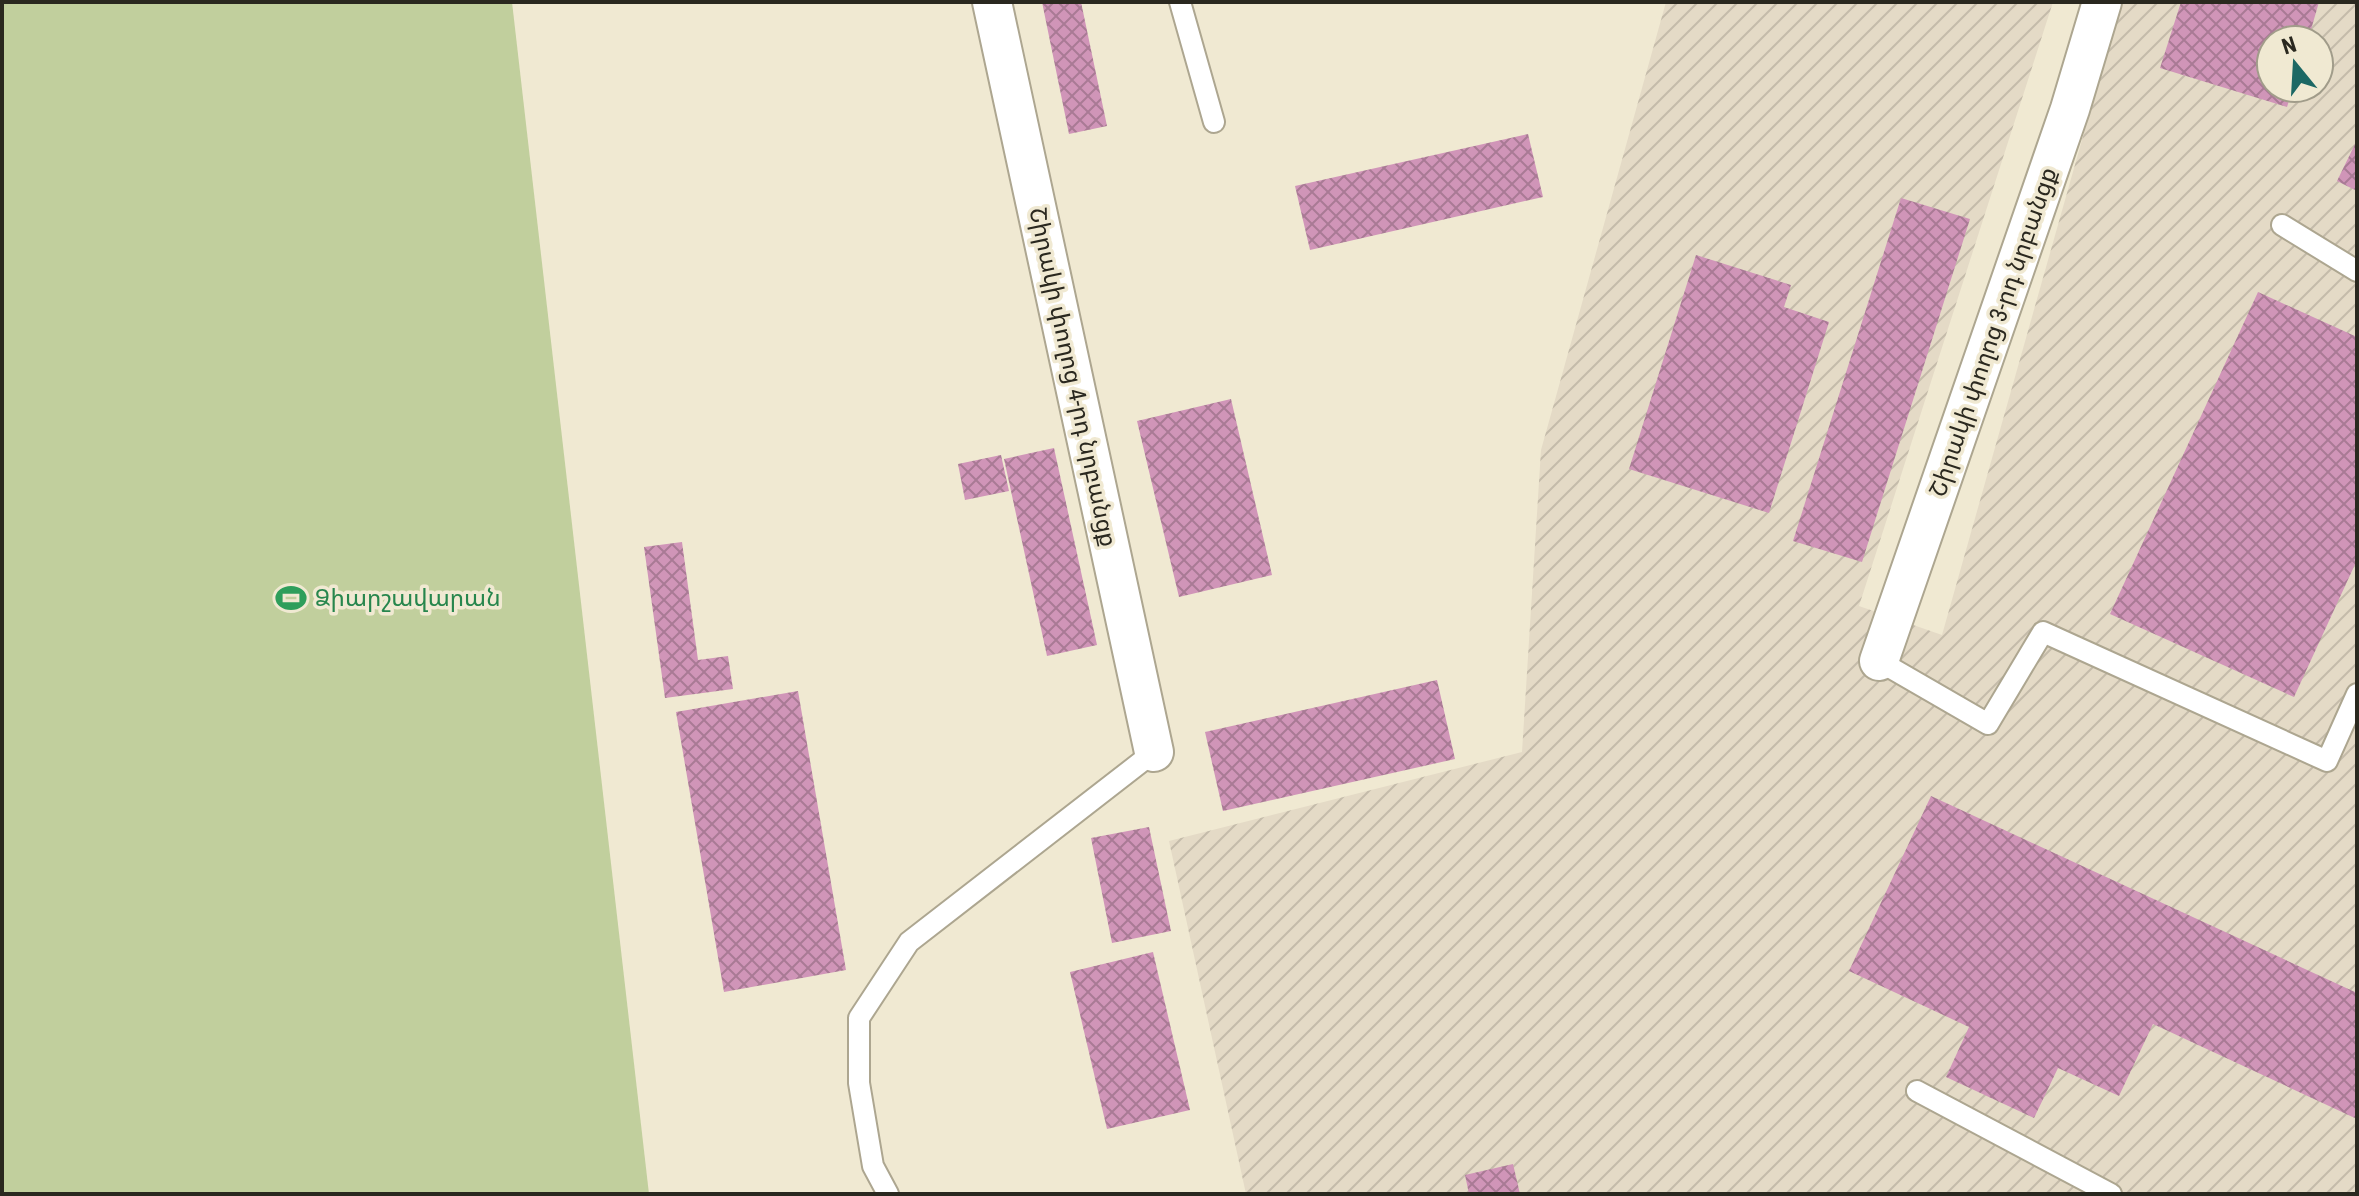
<svg xmlns="http://www.w3.org/2000/svg" width="2359" height="1196" viewBox="0 0 2359 1196" font-family="'Roboto Condensed','Noto Sans Armenian',sans-serif">
<style>
.industrial{fill:url(#industrial-furrows);fill-rule:evenodd}
.garden{fill:#c1cf9d}
.building{fill:url(#building-cross-hatch)}
.lines{fill:none;stroke-linecap:round;stroke-linejoin:round}
.lane-casing{stroke:#ada690;stroke-width:24}
.street-casing{stroke:#ada690;stroke-width:42}
.lane{stroke:#fff;stroke-width:20}
.street{stroke:#fff;stroke-width:38}
.labels{text-anchor:middle;stroke-width:7;stroke-linejoin:round;paint-order:stroke}
.street-label{font-size:24px;fill:#2a281f;stroke:#f0e9d2}
.leisure-label{font-size:24px;fill:#27864d;stroke:#f0e9d2;text-anchor:start}
</style>
<defs>
<pattern id="industrial-furrows" width="10" height="10" patternUnits="userSpaceOnUse" patternTransform="scale(2)"><rect width="10" height="10" fill="#e4dac6"/><path d="M-1 1l2-2M0 10L10 0M9 11l2-2" fill="none" stroke="#c4bbaa"/></pattern>
<pattern id="building-cross-hatch" width="8" height="8" patternUnits="userSpaceOnUse" patternTransform="scale(2)"><rect width="8" height="8" fill="#d095b8"/><path d="M0 0l8 8M0 8l8-8" fill="none" stroke="#a97a95"/></pattern>
</defs>
<rect width="100%" height="100%" fill="#f0e9d2"/>
<path class="industrial" d="M1666 2H2053L1859 606 1942 635 2121 2H2357V1194H1246L1169 841 1522 752 1541 450ZM2271 40H2319V88H2271Z"/>
<path class="garden" d="M2 2H512L649 1194H2Z"/>
<path class="building" d="M1042 2H1081L1107 126 1069 134Z
M2181 2H2319L2308 40H2271V88H2293L2287 107 2160 68Z
M1528 134 1543 197 1310 250 1295 186Z
M2357 140V191L2337 181Z
M1901 198 1970 219 1862 562 1793 541Z
M1696 255 1791 285 1784 307 1829 322 1769 513 1629 469Z
M2258 292 2357 337V560L2294 697 2110 614Z
M1231 399 1272 575 1179 597 1137 421Z
M1054 448 1097 645 1047 656 1004 459Z
M1001 455 1009 491 965 500 958 464Z
M682 542 698 660 728 656 733 689 665 698 644 547Z
M1437 680 1455 759 1223 811 1205 732Z
M798 691 846 970 724 992 676 712Z
M1931 796 2357 993V1119L2153 1024 2119 1096 2058 1068 2034 1118 1946 1077 1969 1027 1849 971Z
M1149 827 1171 931 1112 943 1091 838Z
M1153 952 1190 1110 1107 1129 1070 972Z
M1513 1164 1520 1194H1469L1465 1175Z"/>
<g class="lines">
<g class="lane-casing">
<path id="lane" d="M1180 2 1214 122
M2282 225 2357 271
M1879 661 1988 724 2043 632 2327 761 2357 694
M1917 1091 2111 1194
M888 1194 873 1166 859 1083V1018L909 942 1154 752"/>
</g>
<g class="street-casing">
<path id="street" d="M992 2 1154 752
M1879 661 2070 109 2102 2"/>
</g>
<use href="#lane" class="lane"/>
<use href="#street" class="street"/>
</g>
<defs>
<g id="stadium-bare" transform="scale(2.4)"><path d="M0-5a6.5 5 0 1 0 0 10a6.5 5 0 1 0 0-10ZM-3.5-1.8h7v3.6h-7Z" fill="#2e9e5b" stroke="#f0e9d2" stroke-width="2.5" paint-order="stroke"/></g>
</defs>
<g fill-rule="evenodd">
<use href="#stadium-bare" x="291" y="598"/>
</g>
<g class="labels">
<g class="street-label">
<text transform="translate(1993 332) rotate(-71)" y="8">Շիրակի փողոց 3-րդ նրբանցք</text>
<text transform="translate(1073 377) rotate(78)" y="8">Շիրակի փողոց 4-րդ նրբանցք</text>
</g>
<g class="leisure-label">
<text x="315" y="606">Ձիարշավարան</text>
</g>
</g>
<rect width="2359" height="1196" fill="none" stroke="#2a281f" stroke-width="8"/>
<g transform="translate(2295 64) rotate(342)"><circle r="38" fill="#f0e9d2" stroke="#a19c8a" stroke-width="2"/>
<path d="M0-6L14 30L0 20L-14 30Z" fill="#1c6864"/>
<text y="-12" font-size="22" font-weight="bold" text-anchor="middle" fill="#2a281f">N</text>
</g>
</svg>
